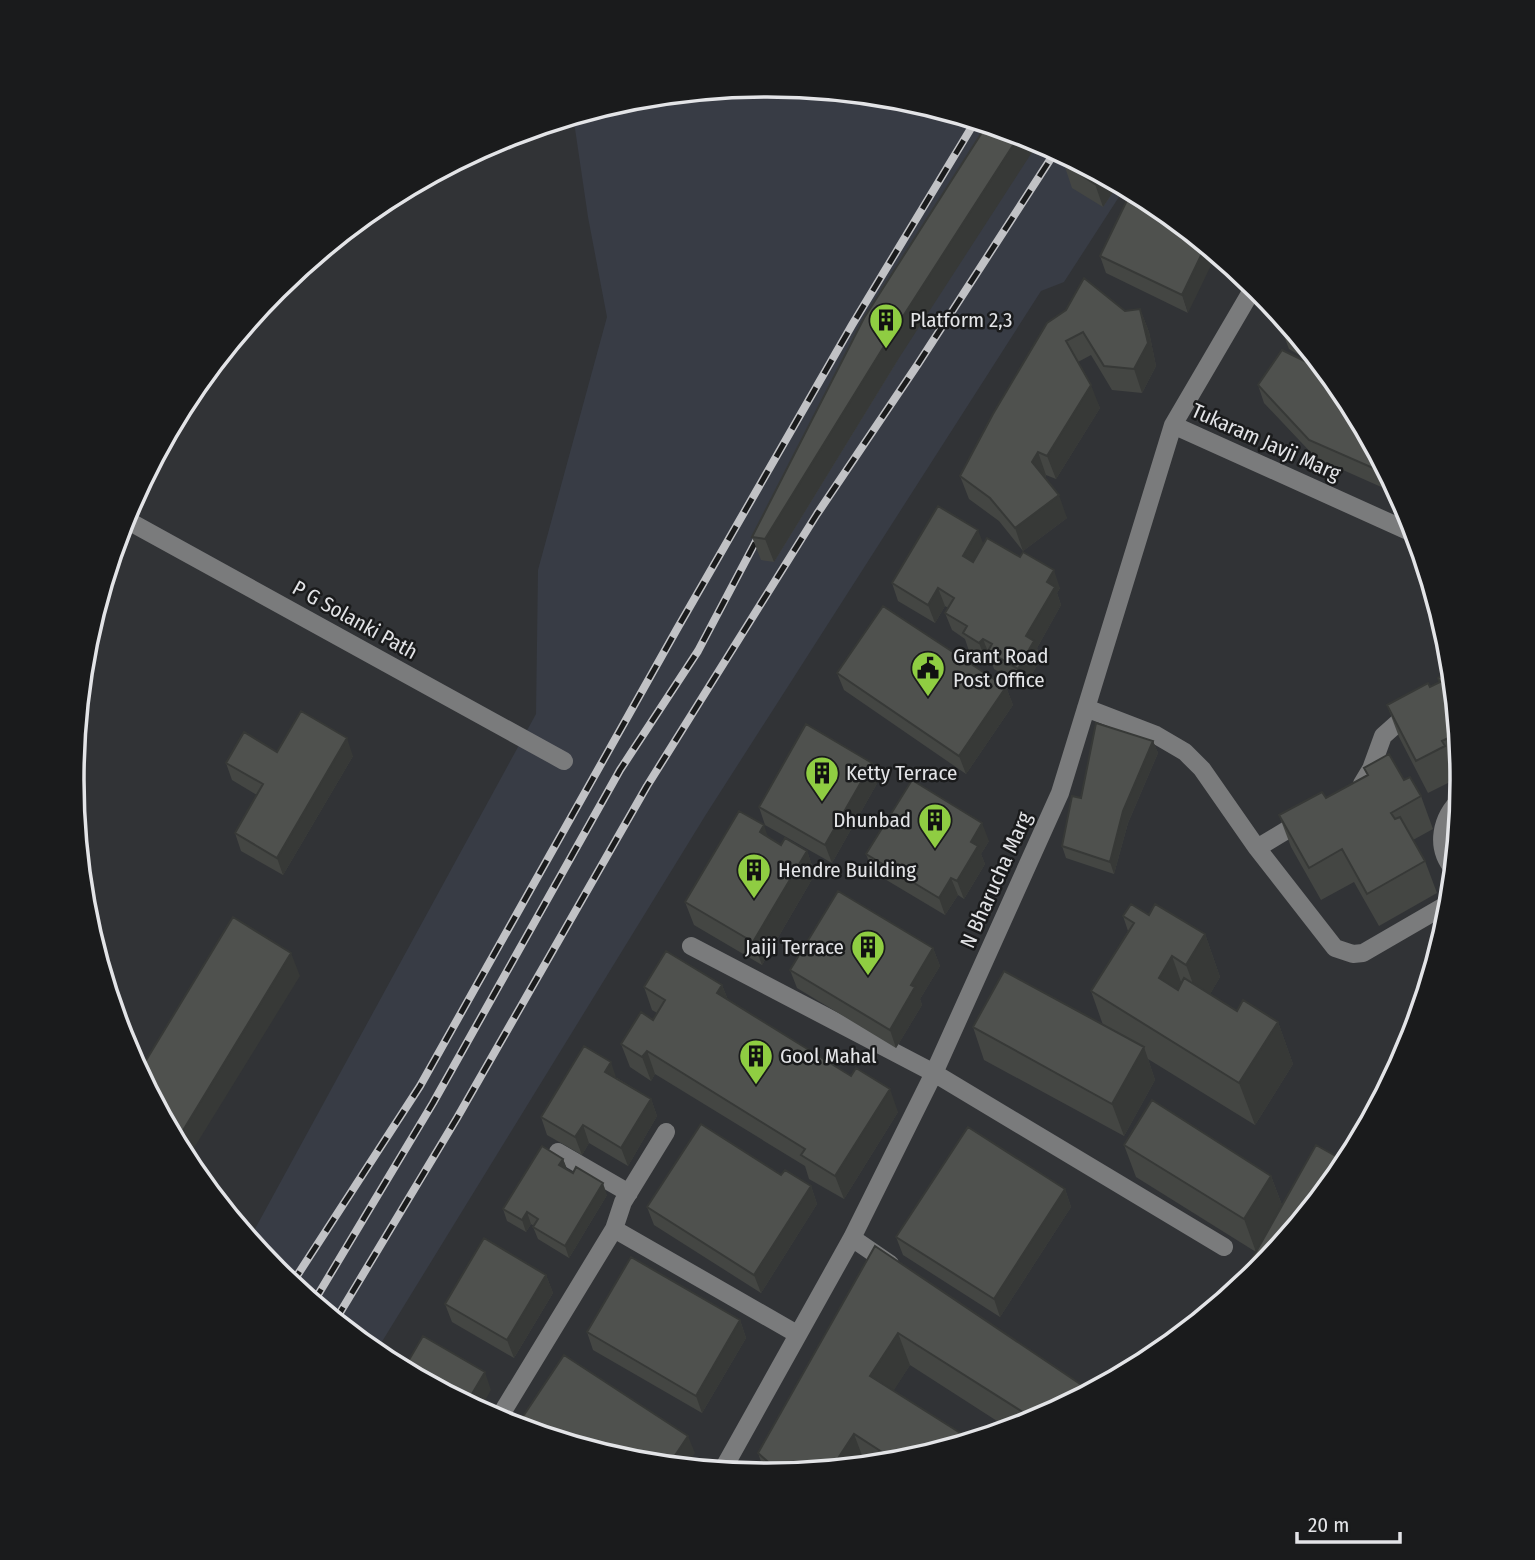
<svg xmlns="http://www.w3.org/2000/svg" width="1535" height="1560" viewBox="0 0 1535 1560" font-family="'Fira Sans Condensed',sans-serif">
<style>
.built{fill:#383c45}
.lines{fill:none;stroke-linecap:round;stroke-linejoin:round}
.minor{stroke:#7a7b7c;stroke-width:18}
.rail-casing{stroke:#c1c2c5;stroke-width:8}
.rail{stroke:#1a1b1c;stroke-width:5;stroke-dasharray:16;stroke-linecap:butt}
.wall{fill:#444643}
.shaded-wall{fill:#373937}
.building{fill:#4f514e;stroke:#373937;stroke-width:2}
.labels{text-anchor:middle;stroke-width:5;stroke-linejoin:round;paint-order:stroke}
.poi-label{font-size:21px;fill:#e3e4e7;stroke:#1a1b1c;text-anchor:start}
.street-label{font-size:21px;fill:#e3e4e7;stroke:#1a1b1c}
.rim{fill:none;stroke:#e3e4e7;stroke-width:3.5}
</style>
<rect width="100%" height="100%" fill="#313336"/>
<path class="built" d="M768 84 904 98 1034 137 1126 186 1064 282 1041 291 705 816 375 1353 275 1272 249 1240 536 714 538 570 607 317 588 217 573 115 632 98Z"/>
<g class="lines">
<path class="minor" d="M1173 425 1417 535
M123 518 564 761
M1086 708 1156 735 1185 752 1202 769 1257 848 1335 948 1353 954 1363 953 1451 902
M1362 784 1371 769 1383 736 1411 711
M1257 848 1305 819
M1454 870C1434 847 1441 817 1462 798
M691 946 934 1073 1224 1247
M558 1152 629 1193
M614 1229 623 1202 666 1132
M852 1238 890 1264
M497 1421 614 1229 797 1334
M722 1471 852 1238 934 1073 1060 793 1173 425 1255 285"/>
<g class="rail-casing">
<path id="rail" d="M291 1285 420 1086 677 629 852 325 976 120
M313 1303 433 1103 620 770 698 651 764 526
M335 1321 457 1118 647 786 817 514 918 364 1057 149"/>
</g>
<use href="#rail" class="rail"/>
</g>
<path class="wall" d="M1069 156 1119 183 1103 207 1072 188 1064 164Z
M1154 202 1188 313 1106 273 1100 256Z
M1140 309 1149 332 1156 366 1142 393 1112 390 1091 355 1078 362 1100 408 1056 479 1046 475 1045 478 1067 518 1023 551 999 521 969 499 960 476 1047 323Z
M1280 313 1328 372 1289 349 1277 317Z
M899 358 774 562 761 560 752 537Z
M1258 385 1346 394 1397 489 1388 490 1316 458 1264 403Z
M983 544 1060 588 1057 593 1061 605 1037 648 1041 659 1024 687 994 669 990 657 986 661 969 651 965 639 952 630 945 613 948 608 945 606 935 623 898 601 892 583Z
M1453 671 1462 769 1454 773 1456 779 1428 793 1399 737 1387 705 1430 687 1440 682 1438 678Z
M837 673 1006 687 1013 705 966 774 844 690Z
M1153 741 1158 753 1128 823 1114 874 1066 858 1062 846 1081 798Z
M277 752 353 756 283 875 241 851 235 833 257 795 232 780 226 763Z
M872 763 879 780 832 863 765 825 759 807Z
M1364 768 1404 780 1421 796 1433 829 1413 840 1425 861 1437 893 1379 926 1354 882 1321 900 1291 847 1279 815 1326 798 1367 775Z
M768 838 781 845 807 851 815 874 762 965 694 925 685 902Z
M989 841 981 854 985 864 964 899 958 895 945 915 873 872 866 854Z
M1149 915 1205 934 1220 977 1210 994 1237 1011 1278 1022 1293 1064 1255 1125 1148 1059 1155 1080 1124 1136 984 1060 973 1027 1103 1025 1091 991 1128 931 1123 916Z
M933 948 940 966 920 999 922 1005 896 1048 797 988 790 970Z
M722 985 728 1000 898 1112 844 1199 809 1179 805 1166 655 1074 651 1081 630 1067 621 1044 653 1020 657 1013 652 1010 644 987Z
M617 1078 651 1099 657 1116 628 1166 589 1143 582 1155 547 1135 541 1117Z
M1124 1145 1271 1176 1282 1205 1259 1272 1234 1293V1291L1256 1252 1136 1177Z
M563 1159 567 1170 607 1195 569 1258 538 1239 533 1227 534 1226 531 1224 526 1232 507 1221 503 1209Z
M781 1175 811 1186 817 1204 761 1293 654 1225 647 1207Z
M1065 1189 1071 1207 1000 1317 903 1255 896 1237Z
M875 1246 1092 1392 1033 1423 1011 1430 910 1365 893 1391 903 1462 766 1476 758 1453Z
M546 1275 553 1293 514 1358 452 1322 445 1304Z
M740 1320 746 1338 702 1413 593 1350 587 1332Z"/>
<path class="shaded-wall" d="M1021 133 1040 140 899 358 774 562 765 539 891 335Z
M1101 173 1119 183 1103 207 1095 184Z
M1206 245 1217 253 1188 313 1182 295Z
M1140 309 1149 332 1156 366 1142 393 1134 369Z
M1091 385 1100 408 1056 479 1047 456Z
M1038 452 1046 475 1041 485 1032 462Z
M1059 495 1067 518 1023 551 1015 528Z
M978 530 985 548 970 574 963 556Z
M1054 570 1060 588 1057 593 1061 605 1037 648 1041 659 1024 687 1018 669 1026 636 1047 582Z
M938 588 945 606 935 623 928 605Z
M983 639 990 657 986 661 979 643Z
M1006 687 1013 705 966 774 959 756Z
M347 738 353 756 283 875 277 858Z
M1153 741 1158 753 1128 823 1114 874 1110 862 1123 811Z
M872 763 879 780 832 863 825 845Z
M982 823 989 841 981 854 985 864 964 899 957 881 971 842Z
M764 825 772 849 760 832Z
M807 851 815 874 762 965 753 942Z
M951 878 958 895 945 915 939 898Z
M1205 934 1220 977 1202 1008 1186 965Z
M933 948 940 966 920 999 922 1005 896 1048 890 1030 911 985Z
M291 953 300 976 186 1161 176 1142Z
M1172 956 1187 999 1159 978Z
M722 985 731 1008 717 993Z
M1278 1022 1293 1064 1255 1125 1239 1083Z
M1144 1047 1155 1080 1124 1136 1112 1104Z
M647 1051 655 1074 651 1081 642 1057Z
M611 1062 617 1080 605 1072Z
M890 1089 898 1112 844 1199 835 1176Z
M651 1099 657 1116 628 1166 621 1148Z
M583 1125 589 1143 582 1155 575 1137Z
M563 1159 568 1171 559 1165Z
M1271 1176 1283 1208 1256 1252 1244 1219Z
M603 1183 607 1195 569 1258 565 1246Z
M811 1186 817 1204 761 1293 754 1275Z
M1065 1189 1071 1207 1000 1317 994 1299Z
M527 1212 531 1224 526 1232 522 1220Z
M546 1275 553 1293 514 1358 507 1340Z
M740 1320 746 1338 702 1413 696 1396Z
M898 1333 910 1365 882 1409 870 1376Z
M485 1372 491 1390 479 1411 466 1404Z
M854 1434 866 1466 831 1469Z
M688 1436 695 1453 685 1468 668 1466Z"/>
<path class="building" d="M988 123 1021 133 891 335 765 539 752 537 864 318Z
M1069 156 1101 173 1095 184 1064 164Z
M1132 190 1154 202 1206 245 1182 295 1100 256Z
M1084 278 1125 311 1140 309 1148 343 1134 369 1104 366 1083 332 1066 341 1091 385 1047 456 1038 452 1032 462 1059 495 1015 528 990 498 960 476 993 414 1047 323 1066 310Z
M1280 313 1288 323 1277 317Z
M1282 350 1329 373 1344 391 1342 394 1348 397 1388 471 1382 472 1309 440 1258 385Z
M938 506 978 530 963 556 973 562 987 538 1020 557 1023 552 1054 570 1047 582 1055 587 1026 636 1034 641 1018 669 988 651 992 644 983 639 979 643 963 633 967 626 945 613 954 598 938 588 928 605 892 583Z
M883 606 1006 687 959 756 837 673Z
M1453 671 1459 733 1442 741 1445 746 1416 761 1387 705 1428 683 1430 687 1440 682 1438 678Z
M301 711 347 738 277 858 235 833 263 784 226 763 244 732 277 752Z
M1096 723 1153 741 1123 811 1110 862 1062 846 1072 796 1081 798Z
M806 724 872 763 825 845 759 807Z
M1389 754 1404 780 1410 777 1421 796 1391 813 1395 819 1400 817 1425 861 1367 894 1342 849 1309 868 1279 815 1322 792 1326 798 1368 775 1364 768Z
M912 780 982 823 971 842 978 846 957 881 951 878 939 898 866 854Z
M739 811 764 825 760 832 781 845 785 838 807 851 753 942 685 902Z
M838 891 933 948 911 985 915 987 890 1030 790 970Z
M1131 904 1149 915 1155 904 1205 934 1186 965 1172 956 1159 978 1178 990 1184 978 1237 1011 1243 1000 1278 1022 1239 1083 1091 991 1134 923 1123 916Z
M233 917 291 953 176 1142 139 1072Z
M666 951 722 985 717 993 851 1076 856 1068 890 1089 835 1176 801 1155 805 1149 647 1051 642 1057 621 1044 641 1012 653 1020 665 1000 644 987Z
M1004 971 1144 1047 1112 1104 973 1027Z
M584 1046 611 1062 605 1072 651 1099 621 1148 583 1125 575 1137 541 1117Z
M1152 1100 1271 1176 1244 1219 1124 1145Z
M701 1124 781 1175 785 1170 811 1186 754 1275 647 1207Z
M968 1127 1065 1189 994 1299 896 1237Z
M1316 1145 1348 1163 1346 1167 1259 1272 1235 1292 1234 1291Z
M542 1146 563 1159 559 1165 573 1173 576 1167 603 1183 565 1246 533 1227 538 1219 527 1212 522 1220 503 1209Z
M484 1238 546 1275 507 1340 445 1304Z
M875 1246 1092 1392 1037 1421 898 1333 870 1376 973 1441 899 1463 854 1434 831 1469 770 1475 775 1468 758 1453Z
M631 1257 740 1320 696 1396 587 1332Z
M423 1336 485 1372 466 1404 403 1370Z
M564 1355 688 1436 668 1466 631 1462 516 1427Z"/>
<defs>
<g id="building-pin" transform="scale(1.75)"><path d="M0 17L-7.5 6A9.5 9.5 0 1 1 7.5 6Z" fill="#8fcd42" stroke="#1a1b1c"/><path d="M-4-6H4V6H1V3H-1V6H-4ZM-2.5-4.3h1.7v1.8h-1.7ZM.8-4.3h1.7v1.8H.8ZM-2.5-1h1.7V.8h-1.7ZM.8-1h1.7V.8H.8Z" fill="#111"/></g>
<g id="civic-pin" transform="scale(1.75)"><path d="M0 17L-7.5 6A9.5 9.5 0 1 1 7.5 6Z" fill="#8fcd42" stroke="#1a1b1c"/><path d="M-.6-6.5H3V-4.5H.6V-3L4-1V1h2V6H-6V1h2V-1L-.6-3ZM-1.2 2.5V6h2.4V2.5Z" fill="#111"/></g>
</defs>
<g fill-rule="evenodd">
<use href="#building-pin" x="886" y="320"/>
<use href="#civic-pin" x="928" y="668"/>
<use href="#building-pin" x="822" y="773"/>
<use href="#building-pin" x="935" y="820"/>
<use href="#building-pin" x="754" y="870"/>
<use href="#building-pin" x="868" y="947"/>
<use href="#building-pin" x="756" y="1056"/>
</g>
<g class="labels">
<g class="poi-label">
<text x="910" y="327">Platform 2,3</text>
<text x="953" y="663">Grant Road<tspan x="953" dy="24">Post Office</tspan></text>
<text x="846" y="780">Ketty Terrace</text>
<text x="911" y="827" text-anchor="end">Dhunbad</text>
<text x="778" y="877">Hendre Building</text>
<text x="844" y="954" text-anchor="end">Jaiji Terrace</text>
<text x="780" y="1063">Gool Mahal</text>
</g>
<g class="street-label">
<text transform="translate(1266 442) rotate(24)" y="7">Tukaram Javji Marg</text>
<text transform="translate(355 620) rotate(29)" y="7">P G Solanki Path</text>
<text transform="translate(996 880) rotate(-66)" y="7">N Bharucha Marg</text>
</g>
</g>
<path d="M0 0H1535V1560H0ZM84 780a683 683 0 1 1 1366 0a683 683 0 1 1-1366 0Z" fill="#1a1b1c" fill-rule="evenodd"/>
<path class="rim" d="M84 780a683 683 0 1 1 1366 0a683 683 0 1 1-1366 0Z"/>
<path d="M1297 1532v10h103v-10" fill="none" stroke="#e3e4e7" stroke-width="3.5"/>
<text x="1308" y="1532" font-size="21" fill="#e3e4e7" stroke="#1a1b1c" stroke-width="5" paint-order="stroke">20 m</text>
</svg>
